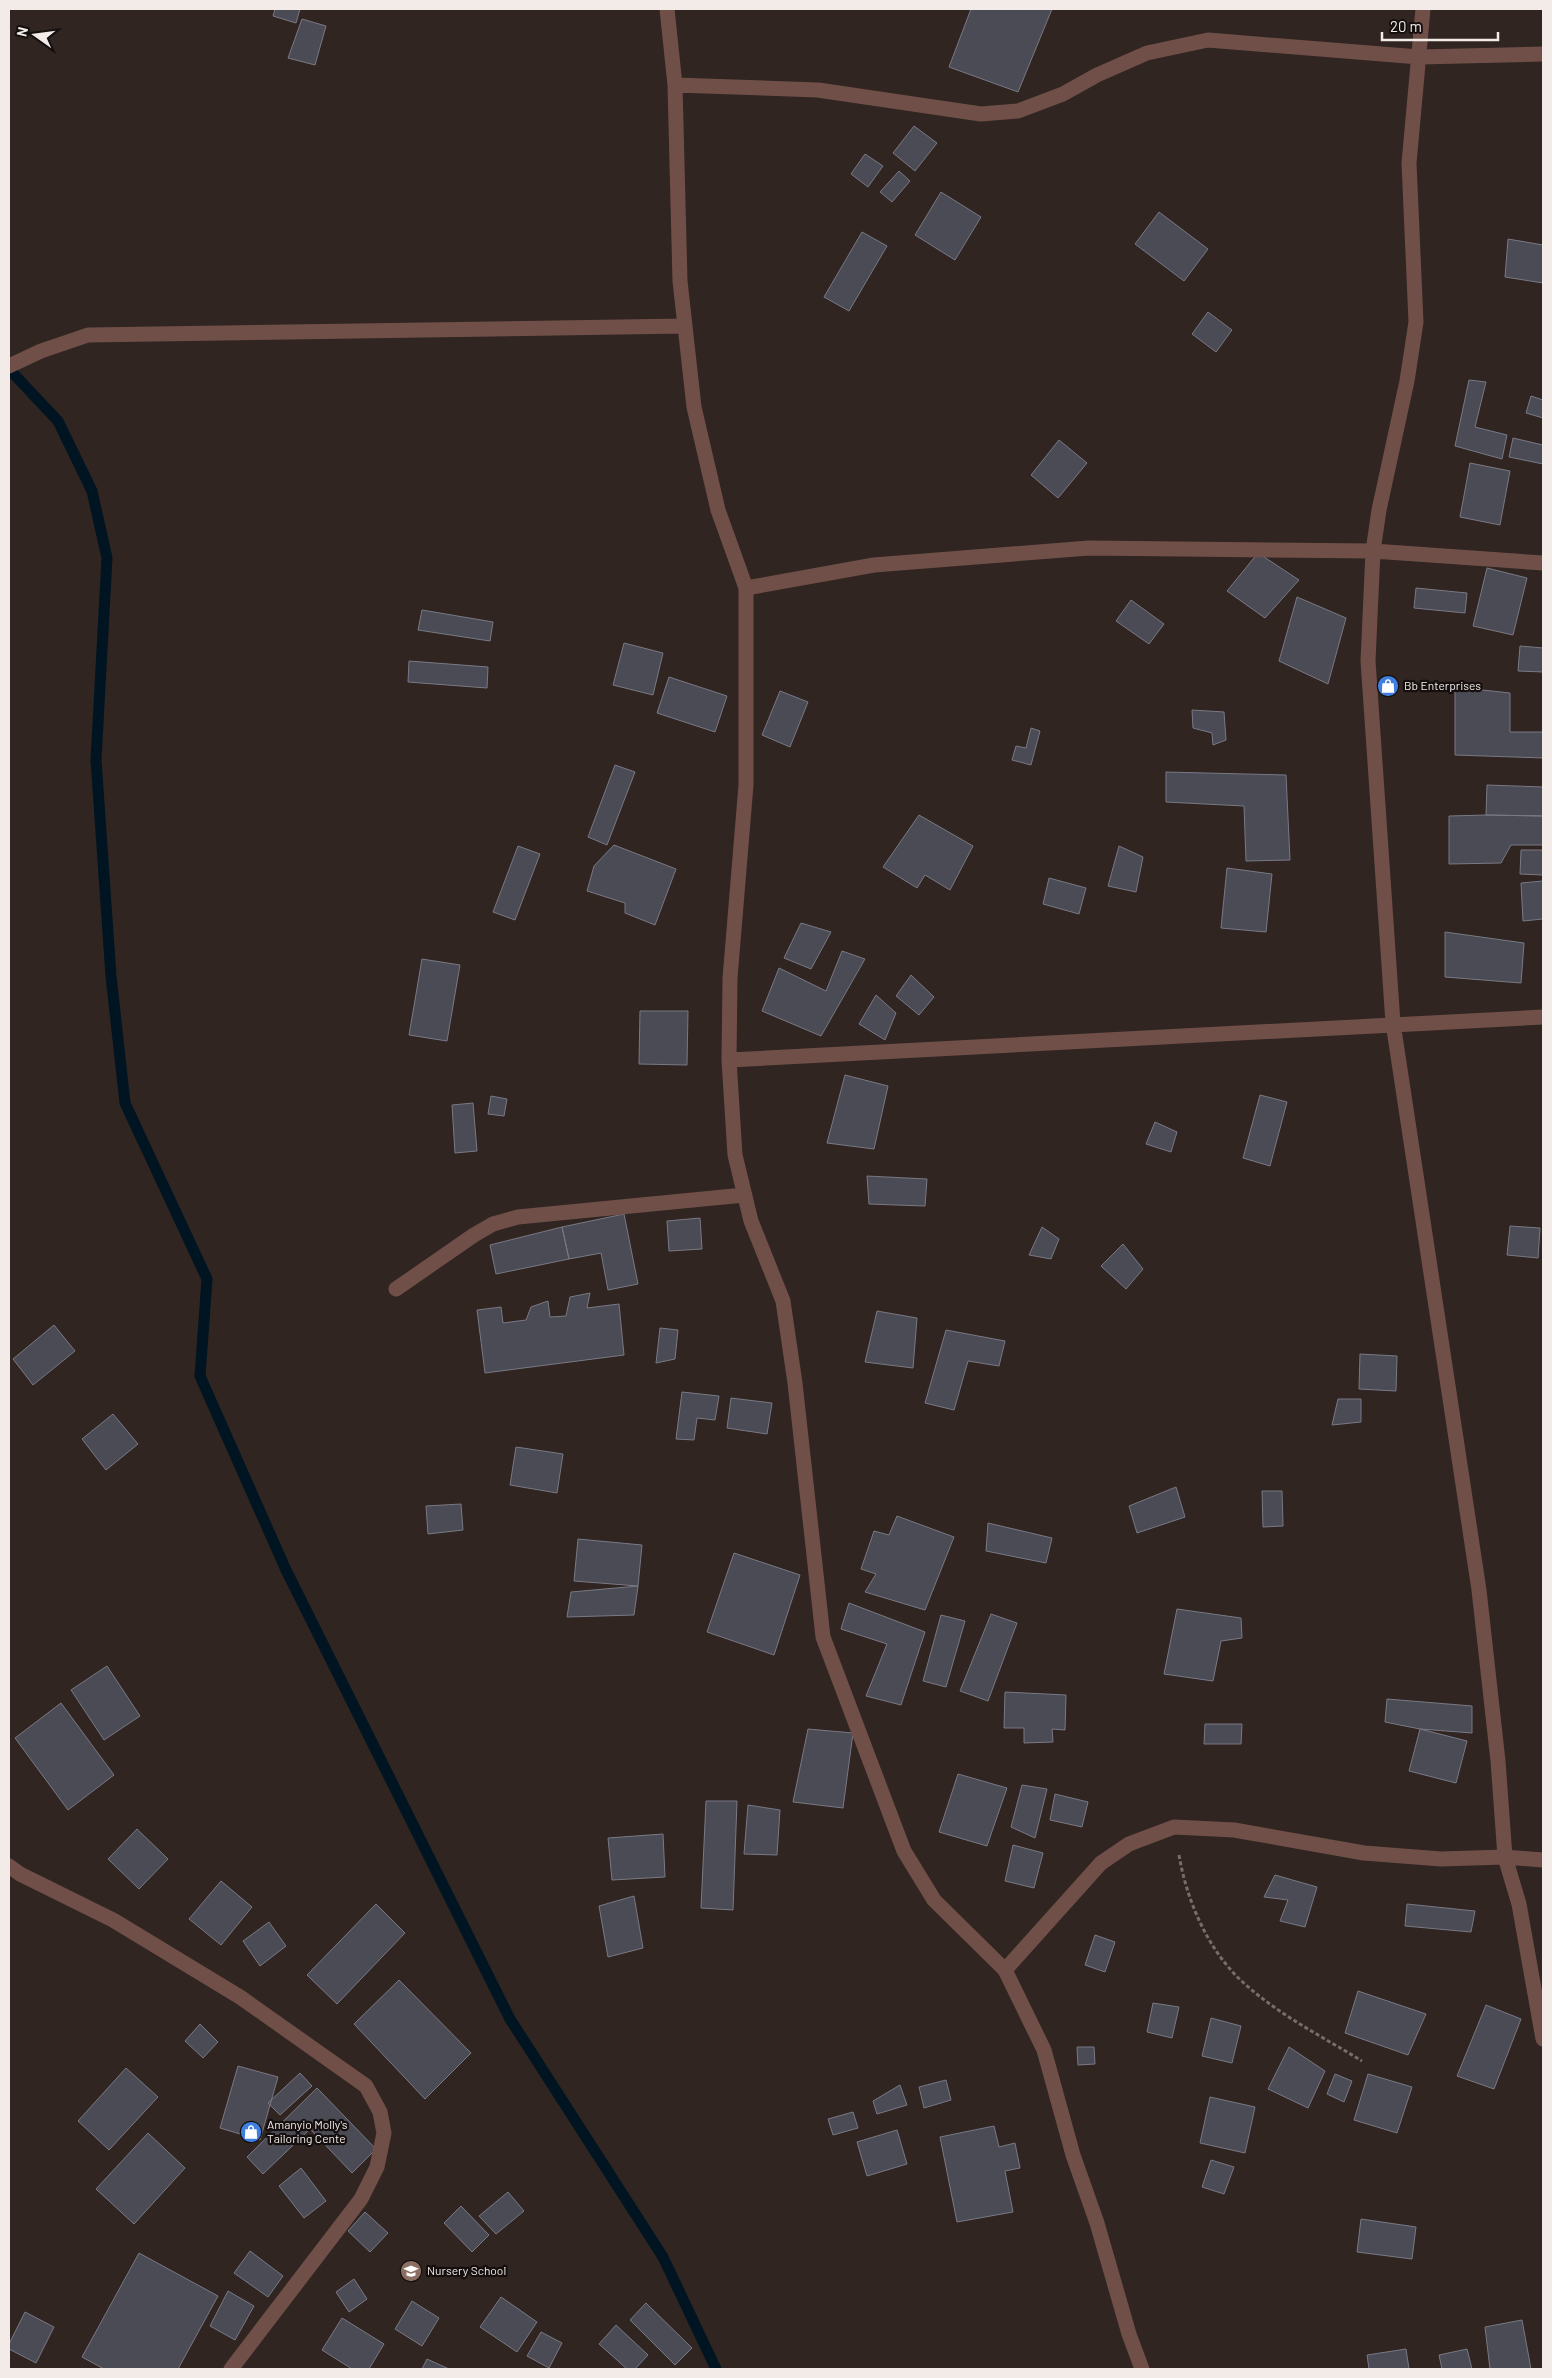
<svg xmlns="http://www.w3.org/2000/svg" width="1552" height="2378" viewBox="0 0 1552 2378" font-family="Barlow,sans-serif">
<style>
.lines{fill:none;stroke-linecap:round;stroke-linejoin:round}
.stream{stroke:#001521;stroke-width:11}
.building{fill:#4b4b56;stroke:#797985}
.path{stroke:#776d6a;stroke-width:3;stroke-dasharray:4 2.5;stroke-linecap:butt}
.street{stroke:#704f49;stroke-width:15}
.labels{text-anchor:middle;stroke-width:4.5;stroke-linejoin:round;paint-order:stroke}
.poi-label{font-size:12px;fill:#f2ebe8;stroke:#140f0e;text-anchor:start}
</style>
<rect width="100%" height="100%" fill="#302521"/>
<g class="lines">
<path class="stream" d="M9 369 58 421 92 491 107 558 96 760 111 976 125 1103 207 1279 200 1376 286 1570 510 2019 663 2257 716 2369"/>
</g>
<path class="building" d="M275 9H300L296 23 273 16Z
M971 9H1052L1018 92 949 67Z
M302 19 326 26 315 65 288 58Z
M914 126 937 143 915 171 893 153Z
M865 154 883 166 868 187 851 174Z
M899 171 910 181 892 202 880 192Z
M941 192 981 217 955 260 915 235Z
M1159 212 1208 249 1184 281 1135 244Z
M862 232 887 246 849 311 824 297Z
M1508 239 1543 245V283L1505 277Z
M1208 312 1232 330 1216 352 1192 334Z
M1469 380 1486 382 1475 427 1507 435 1502 459 1455 446Z
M1531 396 1543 400V418L1526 413Z
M1513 438 1543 445V464L1509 457Z
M1059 440 1087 463 1058 498 1031 475Z
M1470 463 1510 471 1500 525 1460 517Z
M1258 553 1299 580 1265 618 1227 591Z
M1487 568 1527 578 1513 635 1473 626Z
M1416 588 1467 593 1465 613 1414 608Z
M1297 597 1346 618 1328 684 1279 661Z
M1131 600 1164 624 1149 644 1116 621Z
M422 610 493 622 490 641 418 630Z
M624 643 663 653 653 695 613 685Z
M1520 646 1543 648V672L1518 671Z
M409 661 488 667 487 688 408 682Z
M669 677 727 696 715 732 657 713Z
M1455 687 1510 693V732H1543V758L1455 755Z
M780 691 808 702 790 747 762 735Z
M1192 710 1224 712 1226 740 1213 745 1212 733 1193 728Z
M1031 728 1040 731 1031 765 1012 760 1016 746 1026 748Z
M615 765 635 772 607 845 588 837Z
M1166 772 1286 775 1290 860 1246 861 1244 806 1166 802Z
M1487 785 1543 787V816L1486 815Z
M919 815 973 846 950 890 925 875 917 888 883 867Z
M1486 815 1543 816V845H1511L1501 863 1449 864V816Z
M614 845 676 869 655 925 625 913V903L587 891 594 866Z
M518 846 540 854 515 920 493 912Z
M1119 846 1143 857 1136 892 1108 886Z
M1521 850H1543V875L1520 874Z
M1227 868 1272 874 1266 932 1221 928Z
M1049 878 1086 888 1079 914 1043 904Z
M1543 881V919L1523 921 1521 883Z
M801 923 831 932 811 969 784 958Z
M1445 932 1524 943 1521 983 1445 977Z
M842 951 865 959 821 1036 762 1011 779 968 826 991Z
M422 959 460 965 447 1041 409 1035Z
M911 975 934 997 919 1015 896 996Z
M876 995 896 1013 885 1040 859 1024Z
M640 1011H688L687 1065 639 1064Z
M845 1075 888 1086 874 1149 827 1143Z
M1260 1095 1287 1102 1270 1166 1243 1158Z
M491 1096 507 1099 504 1116 488 1114Z
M473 1103 477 1151 455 1153 452 1105Z
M1155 1122 1177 1132 1171 1152 1146 1144Z
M867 1176 927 1179 925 1206 869 1204Z
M624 1214 638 1284 608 1290 601 1253 569 1259 562 1227Z
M700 1218 702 1249 669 1251 667 1221Z
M1510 1226 1540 1228 1538 1258 1507 1255Z
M562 1227 569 1259 496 1274 490 1245Z
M1042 1227 1059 1239 1051 1259 1029 1255Z
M1123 1244 1143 1269 1126 1289 1101 1266Z
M590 1293 587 1308 619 1304 624 1355 485 1373 477 1310 501 1307 503 1323 526 1320 531 1307 548 1301 550 1317 566 1316 570 1297Z
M877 1311 917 1318 913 1368 865 1362Z
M54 1325 75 1351 33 1385 13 1359Z
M660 1328 678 1330 675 1359 656 1363Z
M946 1330 1005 1341 999 1366 968 1361 954 1410 925 1403Z
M1360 1354 1397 1356 1396 1391 1359 1389Z
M682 1392 719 1396 715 1420 697 1418 694 1440 676 1439Z
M731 1398 772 1403 767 1434 727 1428Z
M1338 1399H1361V1422L1332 1425Z
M113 1414 138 1444 106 1470 82 1439Z
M516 1447 563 1454 557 1493 510 1485Z
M1176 1487 1185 1517 1137 1533 1129 1506Z
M1262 1491H1282L1283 1526 1263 1527Z
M461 1504 463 1530 428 1534 426 1506Z
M897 1516 954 1537 925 1610 865 1592 876 1574 861 1569 874 1531 889 1535Z
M988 1523 1052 1538 1046 1563 986 1551Z
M578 1539 642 1545 638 1586 574 1581Z
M734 1553 800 1575 774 1655 707 1632Z
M638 1586 634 1615 567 1617 571 1592Z
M849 1603 925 1632 901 1705 866 1696 887 1644 841 1629Z
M1177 1609 1241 1618 1242 1638 1221 1641 1213 1681 1164 1674Z
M991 1614 1017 1623 988 1701 960 1691Z
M941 1615 965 1621 946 1687 923 1681Z
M107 1666 140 1716 104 1740 71 1690Z
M1005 1692 1066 1695 1065 1730 1052 1729 1053 1742 1024 1743V1728H1004Z
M1387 1699 1472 1706V1733L1420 1729 1385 1722Z
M61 1703 114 1775 68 1810 15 1738Z
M1205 1724H1242L1241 1744H1204Z
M808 1729 853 1733 843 1808 793 1802Z
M1420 1729 1467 1741 1456 1783 1409 1771Z
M958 1774 1007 1788 987 1846 939 1832Z
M1022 1785 1047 1789 1035 1838 1011 1827Z
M1055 1794 1088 1802 1082 1827 1050 1820Z
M706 1801H737L733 1910 701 1908Z
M748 1805 780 1810 777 1855 744 1854Z
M137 1829 168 1859 139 1889 108 1859Z
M663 1834 665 1877 612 1880 608 1838Z
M1013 1845 1043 1853 1034 1888 1005 1881Z
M1275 1875 1317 1887 1305 1927 1280 1921 1288 1900 1264 1897Z
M221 1881 252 1907 221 1945 189 1919Z
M634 1896 643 1948 608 1957 599 1906Z
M376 1904 405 1933 337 2004 307 1975Z
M1407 1904 1475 1911 1471 1932 1405 1926Z
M269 1922 286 1946 260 1966 243 1941Z
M1095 1935 1115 1942 1105 1972 1085 1965Z
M399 1980 471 2053 425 2099 354 2024Z
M1358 1991 1426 2014 1408 2055 1345 2033Z
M1153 2003 1179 2007 1172 2038 1147 2032Z
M1486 2005 1521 2019 1494 2089 1457 2076Z
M1211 2018 1241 2026 1232 2063 1202 2056Z
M200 2024 218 2042 203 2058 185 2041Z
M1077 2047H1094L1095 2064 1078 2065Z
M1289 2047 1325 2071 1308 2108 1268 2089Z
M238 2066 278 2077 260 2140 220 2128Z
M126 2068 158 2097 109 2150 78 2121Z
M300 2073 312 2086 280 2115 268 2103Z
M1335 2074 1352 2081 1344 2102 1327 2094Z
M1368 2074 1412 2087 1397 2133 1354 2120Z
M946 2080 951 2100 924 2108 919 2087Z
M900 2085 907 2105 877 2114 873 2101Z
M317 2088 376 2149 352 2173 310 2129 263 2174 247 2157Z
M1210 2097 1255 2107 1245 2153 1200 2143Z
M853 2112 858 2128 833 2135 828 2119Z
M994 2126 999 2147 1015 2143 1020 2168 1005 2171 1013 2212 957 2222 940 2137Z
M897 2130 907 2164 867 2176 857 2142Z
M148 2133 185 2168 134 2224 96 2189Z
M1211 2160 1234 2167 1224 2194 1202 2187Z
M301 2168 326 2201 304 2218 279 2186Z
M508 2192 524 2211 496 2234 479 2216Z
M461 2206 489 2235 472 2252 444 2223Z
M365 2212 388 2233 370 2252 348 2231Z
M1361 2219 1416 2227 1412 2259 1357 2252Z
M250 2251 283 2276 268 2297 234 2273Z
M139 2253 218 2296 178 2369H104L82 2357Z
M354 2279 367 2299 349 2312 336 2292Z
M228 2291 254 2306 235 2340 210 2326Z
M501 2297 537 2322 517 2352 480 2327Z
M412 2301 439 2318 422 2346 395 2329Z
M646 2303 692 2348 675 2365 630 2320Z
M25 2312 54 2327 36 2363 9 2349V2344Z
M342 2318 384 2344 369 2369H352L322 2350Z
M1522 2320 1531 2369H1490L1485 2327Z
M616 2325 648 2355 635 2369H627L599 2344Z
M541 2332 562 2343 549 2368 527 2356Z
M1406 2349 1409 2369H1369L1367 2355Z
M1467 2349 1472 2369H1442L1439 2355Z
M427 2359 449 2369H422Z"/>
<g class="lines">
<path class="path" d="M1179 1855C1187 1902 1209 1953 1246 1985 1281 2016 1323 2037 1362 2061"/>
<path class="street" d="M667 9 675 85 680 281 694 407 718 510 746 588V785L730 978 729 1060 735 1155 751 1221 783 1301 795 1383 823 1637 904 1851 934 1900 1005 1970 1044 2050 1073 2155 1097 2223 1129 2334 1142 2369
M1423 9 1409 163 1416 322 1407 381 1379 510 1373 551 1368 661 1393 1023 1479 1590 1498 1761 1505 1857 1519 1904 1543 2039
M675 85 818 90 981 114 1018 111 1063 94 1097 75 1147 53 1208 40 1419 57 1543 54
M9 366 41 351 88 335 685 326
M746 588 874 565 1089 548 1373 551 1543 563
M729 1060 1543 1017
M396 1289 474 1235 493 1224 518 1217 744 1195
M9 1866 20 1874 113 1920 240 1997 366 2086 380 2112 384 2133 377 2167 361 2199 231 2369
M1005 1970 1101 1863 1129 1844 1174 1827 1234 1830 1364 1853 1441 1859 1505 1857 1543 1860"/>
</g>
<defs>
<g id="shop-disc" transform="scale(1.125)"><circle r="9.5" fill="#3f7fe0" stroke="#140f0e"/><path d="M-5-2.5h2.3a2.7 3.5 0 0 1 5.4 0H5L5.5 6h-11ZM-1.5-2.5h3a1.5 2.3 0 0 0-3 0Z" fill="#fff"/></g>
<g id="school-disc" transform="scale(1.125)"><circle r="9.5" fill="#8d6e63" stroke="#140f0e"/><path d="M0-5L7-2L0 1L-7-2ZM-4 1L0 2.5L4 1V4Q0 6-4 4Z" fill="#fff"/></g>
</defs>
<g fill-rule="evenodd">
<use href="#shop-disc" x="1388" y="686"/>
<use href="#shop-disc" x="251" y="2132"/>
<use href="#school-disc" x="411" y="2271"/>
</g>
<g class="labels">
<g class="poi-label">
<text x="1404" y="690">Bb Enterprises</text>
<text x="267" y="2129">Amanyio Molly's<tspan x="267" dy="14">Tailoring Cente</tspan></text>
<text x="427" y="2275">Nursery School</text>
</g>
</g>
<rect width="1552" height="2378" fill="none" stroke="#f2ebe8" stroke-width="20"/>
<g transform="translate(35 35) rotate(284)" stroke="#140f0e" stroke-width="4" paint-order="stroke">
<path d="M0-4L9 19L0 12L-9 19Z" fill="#f2ebe8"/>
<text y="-8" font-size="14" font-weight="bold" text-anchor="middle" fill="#f2ebe8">N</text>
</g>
<path d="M1382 32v8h116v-8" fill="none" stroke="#f2ebe8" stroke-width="2.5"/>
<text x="1390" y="32" font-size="15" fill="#f2ebe8" stroke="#140f0e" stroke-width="4" paint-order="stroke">20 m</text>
</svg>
